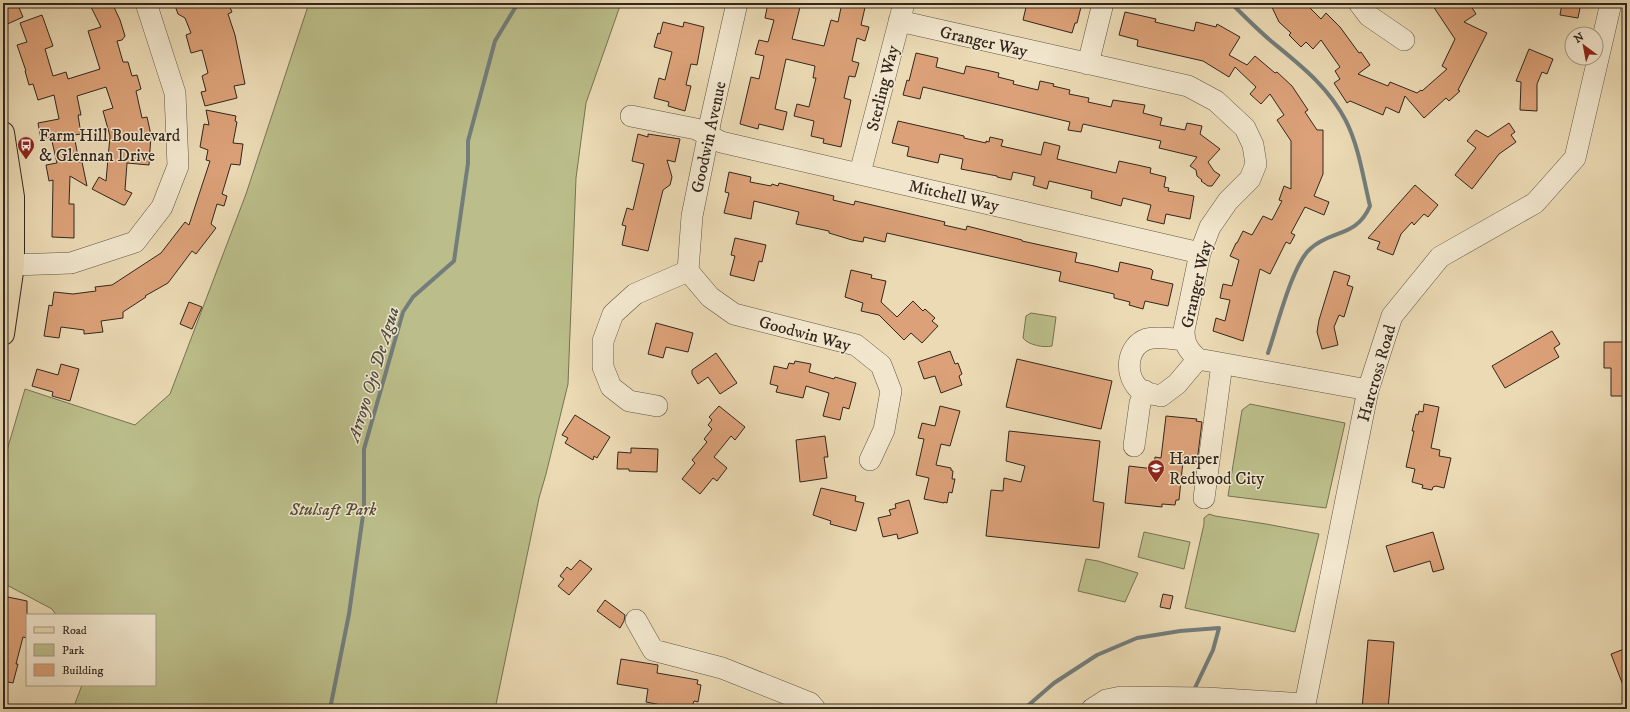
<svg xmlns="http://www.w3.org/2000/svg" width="1630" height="712" viewBox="0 0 1630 712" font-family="'IM FELL DW Pica',serif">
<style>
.green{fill:#bbbe8a;stroke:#767254}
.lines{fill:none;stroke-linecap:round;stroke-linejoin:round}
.stream{stroke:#737d7b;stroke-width:4}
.building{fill:#dca178;stroke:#32271e}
.minor-casing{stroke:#605444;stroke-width:22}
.major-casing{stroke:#32271e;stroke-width:24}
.minor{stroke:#f2e7ce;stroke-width:21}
.major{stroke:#ebdab4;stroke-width:22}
.labels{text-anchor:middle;stroke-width:3;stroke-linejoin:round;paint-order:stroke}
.street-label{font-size:17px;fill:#32271e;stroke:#f2e7ce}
.poi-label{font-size:17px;fill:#32271e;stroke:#f2e7ce;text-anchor:start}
.park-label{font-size:17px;font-style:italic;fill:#544d39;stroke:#f2e7ce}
.water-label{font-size:18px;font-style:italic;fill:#4d4b45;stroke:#f2e7ce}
</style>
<rect width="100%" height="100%" fill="#ebdab4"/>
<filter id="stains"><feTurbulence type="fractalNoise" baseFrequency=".005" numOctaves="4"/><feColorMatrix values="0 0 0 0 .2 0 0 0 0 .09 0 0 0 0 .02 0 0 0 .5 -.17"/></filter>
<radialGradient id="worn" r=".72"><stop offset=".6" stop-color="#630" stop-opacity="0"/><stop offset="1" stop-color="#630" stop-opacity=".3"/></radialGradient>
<path class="green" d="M309 3H621L586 103 576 178 568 384 546 474 539 498 495 709H73L82 685H155V615H56L52 609 3 583V464L25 389 135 425 170 394 246 194Z
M1031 313 1056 317 1052 346C1044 348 1028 345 1023 338L1026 316Z
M1250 404 1345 423 1326 508 1228 496 1242 410Z
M1209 514 1215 516 1266 524 1319 534 1295 632 1185 608 1204 524V518Z
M1144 532 1190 542 1184 569 1138 557Z
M1086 559 1098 561 1138 573 1125 602 1078 591Z"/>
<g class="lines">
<path class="stream" d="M1231 3C1244 16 1257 29 1271 41 1300 65 1328 86 1346 121 1359 147 1363 177 1370 206 1356 238 1332 229 1310 249 1292 265 1277 327 1268 353
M330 709 349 614 364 508V449L403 312 413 297 454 261 468 163V141L495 41 518 3
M1024 709 1054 683 1097 655 1137 638 1180 631 1219 628 1213 650 1193 692"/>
</g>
<path class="building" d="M3 3H17L23 17 3 26Z
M89 3H112L120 20 125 36 122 40 117 41 123 62H128L132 76 137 75 141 89 136 91 142 118 147 117 151 135 149 165 127 163 125 190 132 193 125 205H123L92 189 99 177 106 181 110 136 103 111 113 108 106 87 77 96 81 115H78L81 134 74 135 79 162H82L87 186 70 176 69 204H74V238L52 237 53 180 49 181 46 165 57 163 51 137 41 139 38 123 59 119 54 95 38 100 33 84 29 85 25 71H26L17 45 27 42 20 23 42 15 53 46 45 49 53 76 66 72 68 79 100 69 88 31 101 27Z
M174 3H228L232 12 228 14 235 35 245 84 234 86 237 98 205 106 201 92 206 91 202 76 208 73 202 50 191 53 186 35 191 33 185 18 178 14Z
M768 3 777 5V3H801L792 39 824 46 831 20 838 22 842 3H866L861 25 869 27 865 41 857 38 852 61 859 63 855 77 849 76 844 98 851 100 841 147 823 143 824 139 811 136 814 121 794 116 797 104 809 107 816 78H813L815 66 786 59 775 109 787 112 783 130 759 124 758 129 740 124 751 77 759 79 764 56 755 54 759 40 768 42 774 20 765 18Z
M1027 3H1082L1077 23H1075L1072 33 1023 20Z
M1270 3H1305L1321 19 1326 13 1340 27 1359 53 1361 52 1370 65 1358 74 1388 86 1390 82 1417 93 1421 90 1422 91 1447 69 1442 66 1455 39 1431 3H1469L1476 14 1464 22 1487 33 1458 90 1460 91 1449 101 1446 98 1424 118 1405 96 1399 113 1386 107 1383 115 1350 101 1347 103 1334 83 1340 79 1335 71 1340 67 1321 40 1313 49 1306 42 1301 47 1289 35 1291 33 1279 22Z
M1562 3H1581L1578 18 1560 15Z
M1125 12 1156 19 1155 22 1194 31 1196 22 1216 27 1217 24 1240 37 1229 55 1247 65 1255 56 1275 73 1277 72 1292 86 1308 110 1305 112 1317 130H1323V174L1314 196 1329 202 1324 215 1305 207 1291 233 1295 235 1290 244 1286 242 1270 274 1260 269 1243 341 1213 331 1216 318 1225 321 1230 300 1220 298 1223 284 1232 286 1239 260 1230 256 1236 243H1237L1243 231 1252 235 1263 216 1272 220 1282 201 1279 200 1284 186 1291 189V141L1277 120 1284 115 1270 94 1261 104 1250 94 1256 87 1235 67 1229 77 1203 61 1137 46 1138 40 1119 35Z
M663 22 683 27 684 22 704 27 697 65 691 64 686 85 691 86 685 111 668 106 669 102 654 98 659 78 665 80 672 52 654 47 658 33 660 34Z
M1529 49 1553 59 1547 74 1542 72 1537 84V111L1520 110 1521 82 1516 81Z
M916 53 938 58 936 67 964 74 966 66 986 70 999 73 998 77 1014 81 1013 84 1038 90 1040 81 1054 84 1053 86 1070 90 1069 94 1089 98 1088 102 1111 107 1113 100 1145 105 1143 113 1162 118 1160 125 1185 130 1187 123 1202 126 1200 134 1220 149 1208 162 1214 171 1220 175 1212 186H1208L1201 181 1202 180 1197 176 1196 170 1190 166 1197 157 1159 148 1161 141 1083 124 1081 132 1068 130 1070 122 923 87 920 99 903 95 907 80 909 81Z
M206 110 236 116 235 121 237 122 233 143 243 144 240 165 231 164 222 194 227 196 224 206 217 204 211 224 216 228 196 254 192 251 168 283 145 296 146 297 123 312V318L101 321 103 332 84 334V330L61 327 59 338 44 336 49 305 52 306 54 292 73 294 96 291 95 287 112 285 161 253 185 222 189 225 210 161 206 160 208 150 200 147 204 124 209 125Z
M898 121 964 136V138L986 143V141L989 142 990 137 1003 140 1001 146 1041 155 1044 142 1060 146 1057 159 1116 173 1119 161 1151 168 1150 173 1166 177 1164 187 1169 188 1168 191 1194 196 1190 219 1166 214 1164 224 1147 220 1151 205 1123 198 1121 206 1091 198 1092 191 1049 181 1047 189 1033 185 1035 177 1013 172 1011 180 997 177V176L961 169 963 159 940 154 938 163 907 156 909 147 892 143Z
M1509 123 1515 132 1511 135 1516 142 1499 154 1472 189 1455 175 1476 148 1467 141 1476 130 1488 137Z
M638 134 648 137V134L680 139 675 162 667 160 672 177 670 185 663 190 648 251 622 245 626 226 622 225 627 208 633 210 644 164 632 161Z
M729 172 751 177 750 182 771 186 772 184 778 186 779 183 834 196 833 200 854 205 855 201 945 222 944 225 966 230 967 226 1022 240V241L1077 253 1075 262 1094 266 1118 272 1120 262 1151 269 1153 271 1151 279 1173 284 1168 306 1145 301 1143 309 1129 305 1130 302 1114 298V294L1059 281 1061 272 887 233 885 242 864 237 863 242 852 240 829 233V231L796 224 799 212 754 201 751 219 724 213 729 193 725 192Z
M1415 185 1438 205 1428 217 1424 214 1414 225 1412 222 1401 234 1393 255 1377 249 1380 242 1368 238Z
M735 238 766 245 762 262 759 261 754 281 730 275 735 256 731 255Z
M851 270 872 275 871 278 886 281 881 302 897 317 913 301 923 311 925 309 935 318 932 321 938 326 922 343 911 333 904 340 879 315 861 311 863 303 845 297Z
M1334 271 1350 276 1347 285 1353 287 1344 317 1339 315 1334 327 1338 345 1322 349 1317 332 1319 320Z
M189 302 202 307 192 329 180 324Z
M656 323 693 333 688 352 666 347 663 358 648 354Z
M1552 331 1560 344 1554 348 1559 357 1505 388 1492 366Z
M1604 342H1627V396H1611V368H1604Z
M950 351 955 364 958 363 962 374 959 376 962 385 941 393 935 376 924 379 918 362Z
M716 353 737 383 720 394 708 377 698 384 692 374V370Z
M1017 359 1112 381 1101 429 1006 407Z
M795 361 811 364 809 372 834 379 835 377 856 383 849 409 843 407 840 420 823 416 829 393 806 386 803 398 776 392 778 386 770 384 774 366 787 369 789 363 794 364Z
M61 364 79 369 70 401 52 396 53 392 32 386 37 369 58 375Z
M1424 404 1439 407 1431 448 1440 450 1439 456 1451 458 1444 488 1436 486 1433 487 1432 490 1422 488 1423 485 1412 482 1415 469 1406 467 1414 431H1412L1416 414 1418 415 1419 411 1423 412Z
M719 406 745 427 735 440 731 436 714 457 727 468 717 481 713 478 700 494 682 479 695 463 692 460 707 442 704 439 712 429 708 425 712 420 709 417Z
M940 406 960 411 950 446 941 444 936 465 951 468V470L953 471 952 479H955L952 493 949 492 947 503 944 502V503L924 499 929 478 916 475 924 439 918 438 922 423 935 426Z
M575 415 610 437 597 458 594 456 593 460 565 443 568 438 562 435Z
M1166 416 1197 419 1196 421 1202 422 1197 462 1183 461 1179 500H1176L1175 505 1162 504V507L1125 503 1129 466 1154 469 1155 457 1161 458Z
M1009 431 1100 441 1093 501 1104 503 1099 548 986 536 991 490 1003 491 1004 478 1021 482 1025 466 1006 461Z
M825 436 828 457H824L827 478 800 482 796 440Z
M631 448 658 449 657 472 629 471V469H617L618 452 631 453Z
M821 488 856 496 855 501 864 503 856 531 830 524 831 521 813 515Z
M909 500 918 533 898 539 897 534 883 537 878 518 891 515 889 510 896 508 895 504Z
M1433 532 1444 569 1433 572 1430 561 1394 572 1386 546Z
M580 560 592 569 569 595 558 586 564 579 560 576 567 567 571 570Z
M1163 594 1173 596 1170 609 1160 607Z
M3 596 27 601V638L23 637 16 664H18L13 683 3 681Z
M605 600 625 615 624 621 620 628 597 611Z
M1368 640 1394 642 1388 709H1362Z
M1627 648V693H1626L1611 654Z
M621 659 658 665 657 673 698 680 697 684 701 685 698 702 694 701 691 709H681L646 702 648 689 617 684Z"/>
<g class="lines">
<g class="minor-casing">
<path id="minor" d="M1359 3 1369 16 1404 40
M899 21 1188 86 1216 101 1245 128 1253 145 1256 164 1250 179 1228 201 1210 227 1200 253 1184 330C1184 344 1188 350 1198 359L1368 390
M1088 64 1103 3
M631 116 696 129 721 142 1200 253
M860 173 904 3
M13 265 71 263 135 242 162 207 178 166 175 93 146 3
M688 271 710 297 734 314 856 345 881 365 891 391 884 430 870 460
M688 271 692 216 708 137 710 123 737 3
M1184 340C1173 339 1159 336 1147 339 1127 346 1124 373 1138 388 1145 394 1153 394 1161 396L1177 384 1198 359
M657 406 629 401 611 387 603 367V341L613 314 635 294 688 271
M1134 446 1140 403 1145 391
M1204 498 1222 364
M636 620 653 650 722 668 810 703 815 709
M1092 709 1106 700 1121 697 1207 698 1305 704
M1306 709 1305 704 1368 390 1392 316 1440 257 1535 203 1575 158 1611 3"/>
</g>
<g class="major-casing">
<path id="major" d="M3 133 13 197V265L3 334"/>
</g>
<use href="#minor" class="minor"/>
<use href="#major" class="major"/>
</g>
<defs>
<g id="bus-pin" transform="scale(0.9)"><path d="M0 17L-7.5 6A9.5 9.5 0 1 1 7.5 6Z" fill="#8f2418" stroke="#f2e7ce"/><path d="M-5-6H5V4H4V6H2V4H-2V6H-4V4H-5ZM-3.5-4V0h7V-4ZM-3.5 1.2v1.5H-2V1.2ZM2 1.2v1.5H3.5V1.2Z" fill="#fff"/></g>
<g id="school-pin" transform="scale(0.9)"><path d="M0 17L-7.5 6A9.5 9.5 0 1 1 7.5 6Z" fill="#8f2418" stroke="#f2e7ce"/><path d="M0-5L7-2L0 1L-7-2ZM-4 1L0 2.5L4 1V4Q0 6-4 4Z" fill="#fff"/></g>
</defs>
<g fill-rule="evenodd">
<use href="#bus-pin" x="26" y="145"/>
<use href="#school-pin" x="1156" y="468"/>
</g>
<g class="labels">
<g class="street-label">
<text transform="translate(984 41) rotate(13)" y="6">Granger Way</text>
<text transform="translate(882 88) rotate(-76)" y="6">Sterling Way</text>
<text transform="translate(708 137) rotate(-78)" y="6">Goodwin Avenue</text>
<text transform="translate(954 195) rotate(13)" y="6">Mitchell Way</text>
<text transform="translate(1196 284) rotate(-77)" y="6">Granger Way</text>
<text transform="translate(805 333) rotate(15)" y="6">Goodwin Way</text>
<text transform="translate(1376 373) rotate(-74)" y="6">Harcross Road</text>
</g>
<g class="poi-label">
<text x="39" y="141">Farm Hill Boulevard<tspan x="39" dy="20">&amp; Glennan Drive</tspan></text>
<text x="1169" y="464">Harper<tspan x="1169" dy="20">Redwood City</tspan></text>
</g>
<g class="park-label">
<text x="333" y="515">Stulsaft Park</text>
</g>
<g class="water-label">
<text transform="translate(373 374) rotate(-73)" y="6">Arroyo Ojo De Agua</text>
</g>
</g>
<rect width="1630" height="712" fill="none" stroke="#ebdab4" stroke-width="16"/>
<rect x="4" y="4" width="1622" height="704" fill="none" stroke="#32271e" stroke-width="2"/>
<rect x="8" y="8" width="1614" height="696" fill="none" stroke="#32271e"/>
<rect x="26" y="614" width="130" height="72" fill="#f2e7ce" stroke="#a59a88"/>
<rect x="34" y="627" width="20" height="6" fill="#ebdab4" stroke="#a59a88"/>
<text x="62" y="634" font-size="12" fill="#32271e">Road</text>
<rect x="34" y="644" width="20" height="12" fill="#bbbe8a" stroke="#a59a88"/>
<text x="62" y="654" font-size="12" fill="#32271e">Park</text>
<rect x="34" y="664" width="20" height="12" fill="#dca178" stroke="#a59a88"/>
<text x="62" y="674" font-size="12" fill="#32271e">Building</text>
<g transform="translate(1584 46) rotate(328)"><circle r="19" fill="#f2e7ce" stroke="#a59a88"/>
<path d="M0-3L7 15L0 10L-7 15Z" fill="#8f2418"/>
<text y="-6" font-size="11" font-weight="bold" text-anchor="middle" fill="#32271e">N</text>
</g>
<rect width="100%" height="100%" filter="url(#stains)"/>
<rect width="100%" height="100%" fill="url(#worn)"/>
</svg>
